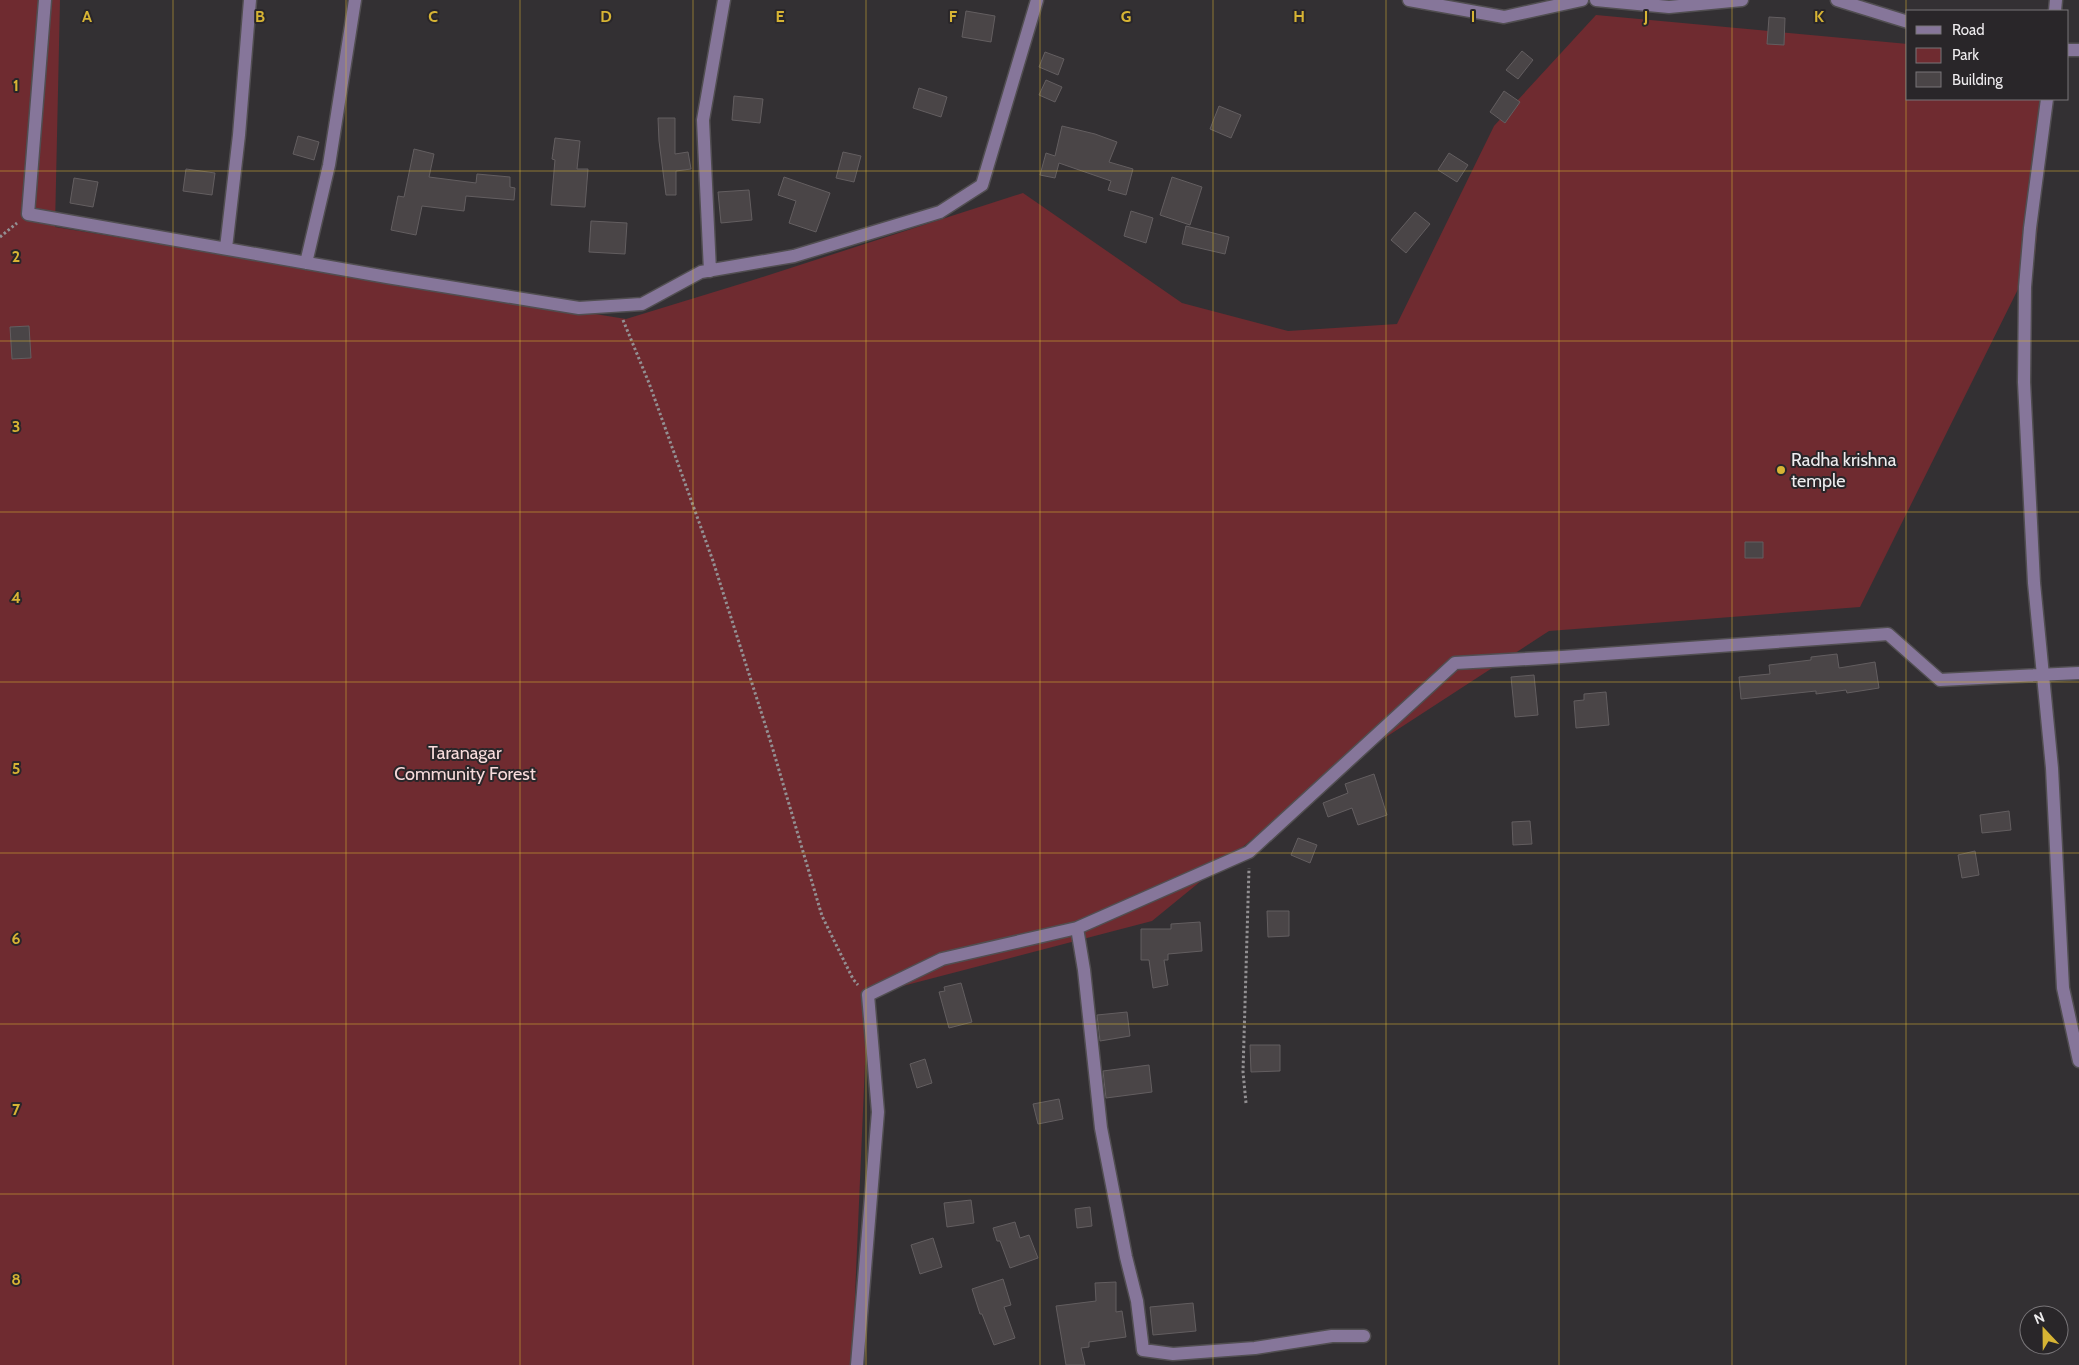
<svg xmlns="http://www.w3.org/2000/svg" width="2079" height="1365" viewBox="0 0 2079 1365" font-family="Cabin,sans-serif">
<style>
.green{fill:#6f2b30}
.building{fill:#4a4547;stroke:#635e60}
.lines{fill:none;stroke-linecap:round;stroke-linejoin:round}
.minor-casing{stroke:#514e51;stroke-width:15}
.path{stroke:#939093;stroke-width:3;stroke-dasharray:2.5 2.5;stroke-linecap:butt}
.minor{stroke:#86769a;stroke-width:12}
.grid{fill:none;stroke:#d7b434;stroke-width:1;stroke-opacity:0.55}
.poi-dot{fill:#d7b434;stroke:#292629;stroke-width:2}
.labels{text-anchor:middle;stroke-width:4;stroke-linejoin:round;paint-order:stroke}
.poi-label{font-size:18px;fill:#eeecee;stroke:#292629;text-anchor:start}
.park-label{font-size:18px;fill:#f8dcdc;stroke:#292629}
.grid-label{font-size:16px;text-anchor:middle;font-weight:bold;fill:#d7b434;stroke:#292629;stroke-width:4;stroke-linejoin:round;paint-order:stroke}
</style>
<rect width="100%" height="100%" fill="#333033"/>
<path class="green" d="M0 0H60L55 227 626 319 750 281 1023 193 1182 303 1288 331 1397 324 1494 126 1596 15 1908 44V99H2050L2035 255 1860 607 1549 631 1343 765 1152 921 868 995 852 1365H0Z"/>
<path class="building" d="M966 11 995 16 991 42 962 37Z
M1769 17 1785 18 1784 45 1767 44Z
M1522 51 1533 60 1518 79 1506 70Z
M1045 52 1064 59 1058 75 1039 67Z
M1046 80 1062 87 1055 102 1039 95Z
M919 88 947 97 941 117 913 108Z
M1504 91 1520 102 1505 123 1490 112Z
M734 96 763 99 760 123 732 120Z
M1219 106 1241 115 1231 138 1210 129Z
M658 118H675V154L688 152 691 169 676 171V195H666L659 141Z
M1062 126 1095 134 1117 142 1109 162 1133 169 1126 195 1108 190 1111 181 1059 163 1055 178 1040 175 1046 153 1055 156Z
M298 136 319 142 314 160 293 154Z
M555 138 580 141 577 169H588L585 207 551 205 555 160 552 159Z
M414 149 434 154 429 177 476 183 477 174 510 177V187L515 188 514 200 466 196 464 211 422 206 416 235 391 230 398 196 404 197Z
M843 152 861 156 854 182 836 178Z
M1449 153 1468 165 1457 182 1438 170Z
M186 169 215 173 212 195 183 191Z
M784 177 830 193 816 232 789 223 796 201 778 195Z
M1172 177 1202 187 1190 225 1160 215Z
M74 178 98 182 93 207 70 203Z
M749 190 752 220 721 223 718 192Z
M1131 211 1153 218 1146 243 1124 236Z
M1415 212 1430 224 1406 253 1391 240Z
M591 221 627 223 625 254 589 252Z
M1186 226 1229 237 1225 254 1182 244Z
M29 326 31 358 12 359 10 327Z
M1745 542H1763V558H1745Z
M1837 654 1839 668 1875 662 1879 688 1847 693 1846 690 1816 694V691L1741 699 1739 677 1770 674 1769 665 1811 660V657Z
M1534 675 1538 715 1515 717 1511 677Z
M1606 692 1609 725 1576 728 1574 701 1584 700V694Z
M1374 774 1387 815 1358 825 1352 808 1328 817 1323 803 1348 793 1345 784Z
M2009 811 2011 830 1982 833 1980 815Z
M1530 821 1532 844 1513 845 1512 822Z
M1298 838 1317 845 1310 863 1291 855Z
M1975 851 1979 875 1962 878 1958 855Z
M1267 911H1289V936L1268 937Z
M1200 922 1202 951 1168 954V960H1164L1168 985 1153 988 1149 960H1141V929H1171V924Z
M961 983 972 1022 949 1028 939 992 945 991 944 987Z
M1127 1012 1130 1036 1100 1041 1097 1015Z
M1250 1045H1280V1071L1251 1072Z
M925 1059 932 1083 917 1088 910 1064Z
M1149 1065 1152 1092 1106 1098 1103 1071Z
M1059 1099 1063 1119 1038 1124 1033 1104Z
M971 1200 974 1223 947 1227 944 1203Z
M1090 1207 1092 1226 1077 1228 1075 1209Z
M1015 1222 1020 1238 1029 1235 1038 1258 1010 1268 1000 1241H997L993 1228Z
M933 1238 942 1267 920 1274 911 1245Z
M1003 1279 1011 1305 1004 1307 1015 1338 994 1345 982 1314H980L972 1289Z
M1116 1282V1312L1122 1311 1126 1337 1089 1342V1347L1081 1348 1085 1365H1066L1056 1306 1096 1301 1095 1283Z
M1193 1303 1196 1331 1153 1335 1150 1307Z"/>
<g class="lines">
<g class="minor-casing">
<path id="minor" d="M45 0 28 214 387 277 579 308 642 304 701 272 794 256 940 212 982 185 1037 0
M1409 0 1504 17 1582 0
M1596 0 1669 7 1742 0
M1837 0 1908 22
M2055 11 2056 0
M2068 50H2079
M2047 99 2030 228 2025 287 2024 382 2034 583 2052 768 2063 988 2079 1061
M226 248 239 135 250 0
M306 263 329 165 355 0
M710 271 703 120 724 0
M1077 928 1084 970 1101 1128 1126 1257 1137 1301 1143 1350 1173 1354 1255 1348 1332 1336H1364
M857 1365 878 1112 868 995 942 959 1077 928 1249 852 1455 663 1562 657 1888 634 1940 680 2079 673"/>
</g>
<path class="path" d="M0 237 17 223
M623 320 649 383 713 561 771 743 822 916 853 979 858 985
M1246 1103 1243 1072 1249 868"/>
<use href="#minor" class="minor"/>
</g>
<path class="grid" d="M173 0V1365M346 0V1365M520 0V1365M693 0V1365M866 0V1365M1040 0V1365M1213 0V1365M1386 0V1365M1559 0V1365M1732 0V1365M1906 0V1365M0 171H2079M0 341H2079M0 512H2079M0 682H2079M0 853H2079M0 1024H2079M0 1194H2079"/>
<circle class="poi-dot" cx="1781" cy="470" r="5"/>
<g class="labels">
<g class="poi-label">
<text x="1791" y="466">Radha krishna<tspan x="1791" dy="21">temple</tspan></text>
</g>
<g class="park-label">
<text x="465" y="759">Taranagar<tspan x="465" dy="21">Community Forest</tspan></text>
</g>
</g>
<g class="grid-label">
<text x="87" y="22">A</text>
<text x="260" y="22">B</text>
<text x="433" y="22">C</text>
<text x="606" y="22">D</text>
<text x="780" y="22">E</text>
<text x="953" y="22">F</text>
<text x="1126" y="22">G</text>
<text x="1299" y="22">H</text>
<text x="1473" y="22">I</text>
<text x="1646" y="22">J</text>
<text x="1819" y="22">K</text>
<text x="16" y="91">1</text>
<text x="16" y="262">2</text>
<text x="16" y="432">3</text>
<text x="16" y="603">4</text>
<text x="16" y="774">5</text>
<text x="16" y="944">6</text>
<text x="16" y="1115">7</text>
<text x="16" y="1285">8</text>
</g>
<rect x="1906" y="10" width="162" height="90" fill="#292629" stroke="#787578"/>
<rect x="1916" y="26" width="25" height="8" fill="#86769a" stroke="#787578"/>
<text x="1952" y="35" font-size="15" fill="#eeecee">Road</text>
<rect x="1916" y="48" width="25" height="15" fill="#6f2b30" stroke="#787578"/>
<text x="1952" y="60" font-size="15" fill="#eeecee">Park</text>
<rect x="1916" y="72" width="25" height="15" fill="#4a4547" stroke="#787578"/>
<text x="1952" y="85" font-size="15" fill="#eeecee">Building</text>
<g transform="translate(2044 1330) rotate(338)"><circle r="24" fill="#292629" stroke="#787578"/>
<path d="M0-4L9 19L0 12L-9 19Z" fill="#d7b434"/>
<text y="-8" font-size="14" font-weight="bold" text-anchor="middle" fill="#eeecee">N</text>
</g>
</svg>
